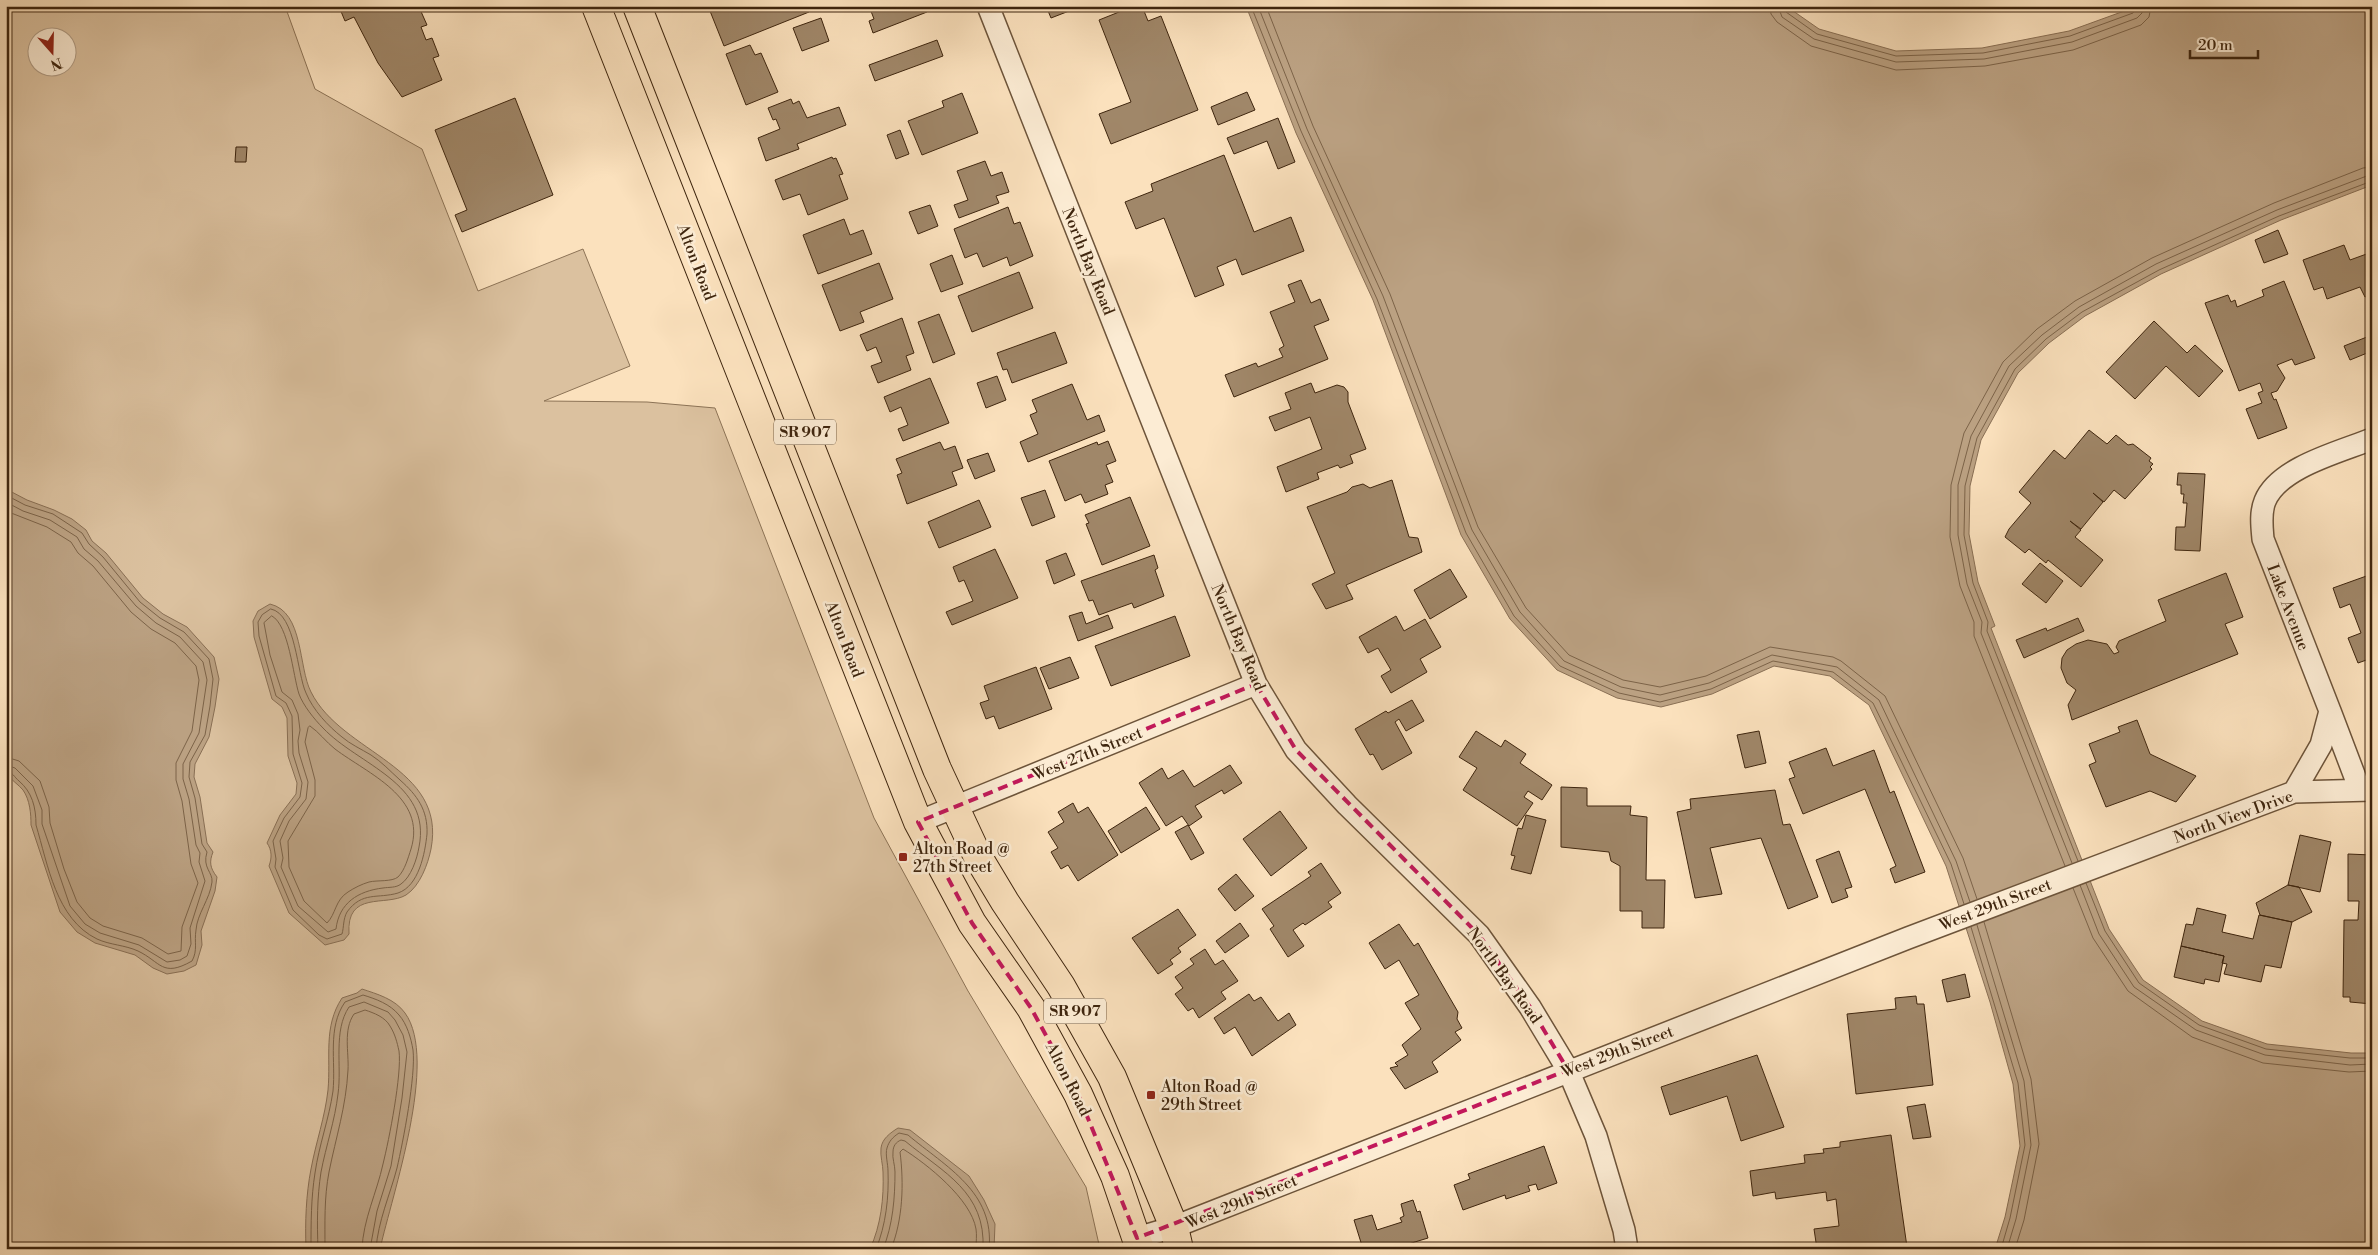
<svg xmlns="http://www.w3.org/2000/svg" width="2378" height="1255" viewBox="0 0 2378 1255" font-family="'Libre Bodoni',serif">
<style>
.green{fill:#dbc19f;stroke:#8c7356;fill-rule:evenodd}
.water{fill:#bba182;stroke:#896f54}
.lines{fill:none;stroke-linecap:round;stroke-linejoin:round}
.shore{stroke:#7c6348;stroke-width:1}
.building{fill:#a08769;stroke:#3e250e}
.street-casing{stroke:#6d543a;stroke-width:24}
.highway-casing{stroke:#3e250e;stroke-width:30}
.street{stroke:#fcecd4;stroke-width:21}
.highway{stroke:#fbe1bd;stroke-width:28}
.marked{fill:none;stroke:#c2185b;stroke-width:4;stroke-dasharray:10 6;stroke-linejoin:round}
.poi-dot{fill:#8f2418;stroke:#fcecd4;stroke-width:2}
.labels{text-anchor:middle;stroke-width:5;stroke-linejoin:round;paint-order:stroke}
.shield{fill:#fcecd4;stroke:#776149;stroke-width:1}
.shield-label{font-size:15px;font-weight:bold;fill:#3e250e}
.street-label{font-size:16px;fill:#3e250e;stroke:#fcecd4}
.poi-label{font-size:16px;fill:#3e250e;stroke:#fcecd4;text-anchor:start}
</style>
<rect width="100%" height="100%" fill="#fbe1bd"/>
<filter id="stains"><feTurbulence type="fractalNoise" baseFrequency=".004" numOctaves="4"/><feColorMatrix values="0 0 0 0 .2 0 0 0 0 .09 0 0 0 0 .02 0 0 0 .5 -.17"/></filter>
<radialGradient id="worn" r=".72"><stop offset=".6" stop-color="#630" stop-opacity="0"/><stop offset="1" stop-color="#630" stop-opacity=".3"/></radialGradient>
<path class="green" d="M6 6H285L315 89 422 149 478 291 583 249 630 366 544 401 647 402 715 408 874 818 968 991 1086 1187 1100 1249H6ZM38 38H68V68H38Z"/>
<path class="water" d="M1246 6H1786L1819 29 1896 51 1982 48 2069 31 2138 6H2372V185L2281 220 2161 274 2085 316 2049 343 2018 373 1981 440 1970 486 1969 534 1978 582 1995 626 1991 628 2109 929 2143 980 2202 1021 2267 1044 2351 1053H2372V1249H1995L2005 1217 2020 1146 2013 1084 1990 1002 1946 866 1869 705 1830 676 1774 666 1712 694 1661 707 1617 698 1557 670 1510 619 1461 535 1373 300 1296 133Z
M6 489 27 500 54 510 72 519 86 530 92 541 106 553 143 598 163 614 187 627 214 657 219 679 215 707 209 737 195 764 194 777 200 797 207 843 213 852C209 862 210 868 217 877L215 891 201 931 202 945 196 965 184 971 167 974 153 968 135 955 95 943 77 932 60 912 31 825C31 814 30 800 23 790 19 785 11 780 6 773Z
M270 604C304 612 298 667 311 692 342 754 447 766 431 849 428 864 420 886 406 895 386 907 346 890 349 934L344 940 325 945 289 913 269 866C272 858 272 850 267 843L280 815 296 794 297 783 288 756 287 718 282 707 272 699 254 637 253 621 258 611Z
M362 989C377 994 395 999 405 1013 439 1060 392 1195 380 1249H306C305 1222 306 1195 311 1169 316 1142 325 1117 328 1090 331 1057 323 1027 342 998L357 993Z
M898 1128 910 1130 969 1176 984 1200 995 1224 994 1249H870C881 1225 884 1198 883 1172 883 1165 880 1156 881 1148 882 1139 890 1133 898 1128Z"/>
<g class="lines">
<path class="shore" d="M1251 6 1301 131 1377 299 1466 533 1514 616 1560 666 1619 693 1660 702 1711 689 1773 661 1833 672 1873 703 1951 864 1964 904
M1258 6 1307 129 1383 296 1472 530 1520 612 1564 661 1621 687 1660 695 1709 683 1772 655 1837 667 1879 700 1956 861 1970 902
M1266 6 1313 126 1390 294 1478 527 1526 608 1569 655 1623 680 1660 687 1706 676 1770 647 1833 657 1841 661 1885 696 1963 858 1977 899
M1770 6 1771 14 1777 22 1811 46 1896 70 1985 66 2073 50 2141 25 2149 17 2151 6
M1778 6 1782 17 1814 39 1896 62 1984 59 2072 42 2137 18 2142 13 2143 6
M1784 6 1786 12 1817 34 1896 56 1983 53 2070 36 2133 13 2137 6
M6 495 25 505 53 514 82 533 89 544 103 557 140 602 160 618 184 632 209 659 213 679 210 706 205 735 190 762 189 777 195 798 202 844 207 852C202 868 213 872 212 882 210 899 197 914 196 930 194 942 198 950 192 961 162 978 161 962 138 951 125 945 110 945 97 939 56 919 48 865 36 825 36 807 32 792 19 781 14 777 13 772 6 771
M6 502 23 511 50 520 77 537 84 549 98 561 136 606 156 623 180 637 203 662 207 680 199 733 183 764V779L189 799 196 845 200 853 199 862 205 881 190 928 191 944 187 956 180 960 167 962 139 945 100 933 85 924 70 906 42 824V810L33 786 15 768 6 765
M6 511 47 527 71 542 78 553 93 566 131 612 151 629 175 643 196 666 199 680 192 731 176 763V780L182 801 191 864 198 883 182 927 181 951 168 954 142 938 103 926 90 918 77 902 64 869 50 823 49 807 40 781 19 761 6 757
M271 609C296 614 297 674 306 693 313 710 328 726 342 737 350 744 361 749 371 755 382 762 390 771 400 780 417 795 428 810 427 834 425 853 419 886 398 893 378 899 362 891 347 912 343 919 344 927 342 934L327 939 319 935 293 910 275 867 276 859 273 841 284 818 300 797 302 783 293 754 292 716 286 703 276 696 259 636 258 622 262 615Z
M272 616C289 625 293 676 299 694 303 705 314 719 323 728 358 765 432 783 419 847 417 859 411 877 401 884 396 888 389 887 383 888 358 891 339 903 336 929L328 932 298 906 281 867 283 858 280 841 289 821 306 799 308 782 299 753 298 741 300 730 298 714 292 700 282 692 270 655 264 623Z
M310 726C319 732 326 742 335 749 368 774 427 797 411 849 408 858 405 870 398 877 392 882 377 880 369 882 362 884 354 888 348 892 335 900 336 914 327 923L304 901 289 867 288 841 315 796V780L305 742 308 728Z
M2078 861 1987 631 1988 622 1973 583 1964 535 1965 486 1977 438 2015 369 2046 339 2082 312 2159 270 2279 216 2372 181
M2072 863 1981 633 1982 622 1967 584 1958 535V485L1971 436 2009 366 2042 335 2079 307 2156 264 2277 210 2372 174
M2065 866 1974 636V622L1960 586 1950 537 1951 485 1964 433 2003 362 2037 329 2075 301 2152 258 2274 203 2363 168 2372 167
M2086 883 2105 931 2139 983 2199 1025 2266 1049 2350 1058H2372
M2080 885 2099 934 2134 987 2196 1030 2265 1055 2350 1065 2372 1064
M2073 888 2093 938 2128 991 2192 1037 2263 1063 2349 1072 2372 1071
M1984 922 2031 1079 2039 1144 2024 1220 2015 1249
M1977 925 2024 1081 2031 1145 2016 1219 2007 1249
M1971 927 2018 1083 2025 1145 2010 1218 2001 1249
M311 1249C311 1223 311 1198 315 1173 319 1145 329 1119 333 1091 336 1061 327 1028 345 1002L363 995C376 999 390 1004 399 1015 407 1024 411 1038 413 1050 416 1075 403 1142 397 1168 390 1195 378 1221 376 1249
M318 1249C317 1223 317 1198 321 1172 326 1146 335 1120 338 1094 342 1066 333 1031 349 1007L364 1002 388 1012 395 1020 403 1035 407 1052 402 1098 391 1166 377 1211 370 1249
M325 1249C325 1223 324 1198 329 1172 336 1137 346 1107 348 1070 349 1052 343 1030 354 1014L365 1010C374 1013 385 1017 390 1026 395 1034 397 1042 399 1051 402 1074 389 1140 383 1164 377 1192 363 1220 362 1249
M876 1249C886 1225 889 1197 888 1171 888 1164 885 1154 887 1148 889 1141 893 1137 899 1133L908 1135C946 1167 995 1192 989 1249
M883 1249C893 1225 895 1197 895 1172 895 1165 892 1158 893 1152 893 1146 896 1142 901 1140L905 1141C944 1173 986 1192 983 1249
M891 1249C903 1220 904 1183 900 1152L903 1149C927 1164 971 1199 976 1229 977 1235 976 1242 976 1249"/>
</g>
<path class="building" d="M334 6H413L414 9 419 7 427 25 421 27 426 40 432 38 439 56 433 58 442 80 402 97 378 63 354 17 345 21 340 9 336 10Z
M708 6H807L809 12 724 46Z
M869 6H925L927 12 873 33 869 21 874 19Z
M1046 6H1082L1051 18Z
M1134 6H1142L1148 21 1161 16 1198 110 1111 144 1099 114 1131 102 1099 20Z
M821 18 829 41 802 51 793 28Z
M937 40 943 56 875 81 869 65Z
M750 45 755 55 761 53 778 92 746 105 726 54Z
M1247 92 1255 110 1218 125 1211 107Z
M962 93 978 133 922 155 908 121 944 107 942 101Z
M515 98 553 195 462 232 455 215 467 210 435 130Z
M791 99 793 104 799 101 807 118 839 107 846 125 797 144 799 149 766 161 758 138 780 129 776 119 773 120 768 108Z
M1278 118 1295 162 1278 169 1267 141 1234 154 1227 138Z
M900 130 909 154 896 159 887 135Z
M236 147H247L246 162H235Z
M1224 155 1254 232 1291 217 1304 251 1242 275 1236 259 1217 267 1224 285 1195 297 1164 218 1136 229 1125 202 1153 191 1151 184Z
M832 157 833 159 836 158 843 174 839 175 848 199 808 215 800 194 783 200 775 180Z
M985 161 991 176 1002 172 1009 192 996 196 999 203 959 218 954 205 968 200 957 171Z
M930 205 938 226 918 234 909 212Z
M1008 207 1014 224 1020 222 1033 256 1010 266 1007 257 983 267 977 253 965 258 954 229Z
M844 219 850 235 863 230 872 254 818 274 803 235Z
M2278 230 2288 254 2264 263 2255 240Z
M2344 245 2350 260 2372 252V294L2365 297 2360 287 2327 299 2323 287 2314 290 2303 260Z
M952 255 963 284 941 292 930 264Z
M879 263 893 299 860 312 864 322 840 331 822 285Z
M1019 272 1033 308 972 332 958 296Z
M1301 280 1311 303 1320 299 1329 320 1314 326 1328 359 1234 397 1225 375 1256 363 1258 367 1283 357 1279 349 1284 346 1270 312 1295 302 1288 285Z
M2284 281 2315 358 2295 365 2292 359 2277 365 2285 378 2277 391 2271 393 2274 400 2276 399 2287 428 2258 439 2246 409 2262 403 2258 393 2263 391 2260 383 2239 391 2205 303 2228 295 2231 302 2235 300 2237 307 2264 296 2262 290Z
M939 314 955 354 933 363 918 322Z
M902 318 914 353 906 356 911 370 878 383 871 366 882 362 876 347 867 351 860 335Z
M2154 321 2187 353 2195 345 2223 371 2199 397 2166 366 2135 399 2106 372Z
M1055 332 1067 363 1012 383 1007 369 1003 370 997 353Z
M2372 335V351L2350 360 2344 346Z
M997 376 1006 400 986 408 977 383Z
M930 378 949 423 903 441 898 429 908 425 901 407 890 412 884 397Z
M1311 383 1315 393 1337 385 1344 387 1348 392V402L1366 449 1350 455 1353 463 1340 468 1338 465 1317 473 1319 479 1286 492 1277 467 1322 449 1310 417 1275 431 1269 417 1291 409 1285 393Z
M1072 384 1087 420 1099 415 1105 431 1028 462 1020 442 1038 434 1030 415 1037 412 1032 400Z
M2089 430 2107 444 2116 435 2128 445 2133 444 2151 458 2149 461 2153 464 2150 467 2152 469 2125 499 2114 490 2104 502 2093 493 2103 502 2081 529 2070 521 2081 530 2075 537 2103 560 2081 587 2048 560 2046 563 2029 549 2025 553 2005 537 2009 529 2031 503 2019 492 2054 450 2065 459Z
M1108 441 1116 461 1106 465 1113 482 1105 485 1108 494 1085 503 1081 494 1065 501 1049 461 1097 442 1098 445Z
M940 442 944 450 955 446 963 468 952 472 957 485 907 504 897 475 902 473 896 459Z
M988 453 995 471 975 479 967 460Z
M2178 473 2205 474 2200 551 2175 550 2176 527H2185L2187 503H2183L2184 494H2181V485H2177Z
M1392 480 1409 537 1418 538 1422 552 1346 585 1353 599 1326 609 1312 584 1335 573 1307 507 1347 492 1352 487 1363 484 1370 488Z
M1045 490 1055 517 1032 526 1021 498Z
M1130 497 1150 546 1102 565 1086 524 1089 523 1085 515Z
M979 500 991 527 939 548 928 522Z
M995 549 1018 598 952 625 946 612 973 601 964 580 959 582 953 567Z
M1066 553 1075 575 1054 584 1046 561Z
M1154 555 1158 568 1155 570 1164 596 1134 608 1132 603 1099 615 1093 600 1089 601 1081 581Z
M2040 563 2063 581 2046 603 2022 584Z
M1450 569 1467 597 1430 619 1414 590Z
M2226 573 2243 617 2225 624 2238 654 2072 720 2068 705 2076 690 2067 683 2061 668 2062 658 2067 650 2076 644 2088 640 2107 644 2114 654 2119 652 2116 647 2119 641 2166 621 2158 600Z
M2372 574V658L2358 663 2348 638 2361 633 2350 604 2340 608 2333 588Z
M1082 612 1086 624 1108 615 1113 628 1078 641 1069 616Z
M1175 616 1190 656 1111 686 1095 646Z
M1396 616 1404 631 1425 619 1441 647 1420 659 1427 672 1391 693 1381 676 1391 670 1378 648 1368 653 1359 637Z
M2078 618 2084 631 2024 658 2016 640 2046 628 2047 631Z
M1070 657 1079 678 1049 689 1040 668Z
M1036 667 1052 709 999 729 994 716 986 719 980 703 989 700 984 686Z
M1412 700 1424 721 1406 731 1399 719 1395 722 1412 753 1382 770 1373 754 1370 755 1355 729 1386 711 1388 713Z
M2137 720 2150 754 2196 776 2176 802 2150 791 2106 807 2089 765 2096 762 2089 744 2120 732 2118 727Z
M1476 731 1501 747 1505 740 1526 754 1520 763 1552 785 1542 800 1528 791 1524 797 1533 803 1517 826 1463 790 1477 768 1459 757Z
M1759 731 1766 763 1745 768 1737 735Z
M1826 748 1833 766 1874 750 1890 793 1894 791 1925 872 1895 883 1890 869 1896 866 1865 789 1803 814 1789 779 1795 777 1789 762Z
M1230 765 1242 783 1224 794 1222 790 1195 806 1202 817 1189 826 1182 816 1166 826 1139 783 1162 768 1168 779 1183 770 1194 787Z
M1561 787 1587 788V806H1631L1630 815 1647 817 1646 880H1665L1664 928H1642V911H1620V866L1611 861 1609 852 1561 847Z
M1775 790 1783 825 1790 824 1818 897 1788 909 1761 838 1710 848 1722 894 1695 898 1677 812 1691 809 1690 799Z
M1073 803 1078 813 1088 807 1118 855 1078 881 1068 865 1061 869 1051 852 1058 848 1048 832 1064 822 1058 812Z
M1146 807 1160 829 1121 853 1108 831Z
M1280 811 1307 848 1271 876 1243 839Z
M1526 815 1546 820 1531 874 1511 869 1515 856 1511 855 1518 828 1522 829Z
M1188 825 1204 853 1191 860 1175 832Z
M2300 835 2331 842 2320 892 2288 885Z
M1839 851 1852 887 1845 889 1848 897 1832 903 1816 860Z
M2348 854 2372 855V1004L2350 1002V997H2343L2344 920H2358L2359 901H2348Z
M1321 863 1341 893 1328 902 1332 907 1305 925 1303 923 1293 930 1304 946 1288 957 1270 929 1274 926 1262 909 1311 876 1308 872Z
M1236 874 1254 896 1235 911 1218 889Z
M2288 885 2299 887 2312 912 2292 922 2260 915 2256 903Z
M2197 908 2226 915 2222 932 2253 939 2259 915 2292 922 2281 968 2265 965 2261 982 2224 974 2227 964 2222 963 2224 956 2181 946 2186 924 2193 925Z
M1178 909 1196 935 1178 948 1181 952 1170 960 1173 964 1158 974 1132 938Z
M1240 923 1249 936 1225 953 1216 941Z
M1399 924 1414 946 1418 943 1458 1012 1457 1019 1462 1028 1455 1032 1461 1040 1432 1062 1438 1072 1405 1089 1390 1068 1398 1066 1395 1063 1408 1055 1402 1045 1421 1029 1405 1003 1419 995 1399 960 1385 969 1369 943Z
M2181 946 2224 956 2219 982 2205 979 2204 984 2174 977Z
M1205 949 1215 965 1223 960 1238 981 1221 992 1226 999 1199 1018 1193 1008 1188 1011 1175 994 1183 988 1175 977 1194 964 1190 959Z
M1965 974 1970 997 1947 1002 1942 980Z
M1249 994 1254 1001 1261 997 1278 1021 1289 1013 1296 1025 1252 1056 1235 1027 1224 1034 1214 1018Z
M1916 996 1917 1004H1924L1933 1085 1856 1094 1847 1014 1896 1009 1895 998Z
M1757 1055 1784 1127 1741 1141 1727 1096 1670 1115 1661 1087Z
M1925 1104 1931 1137 1913 1139 1907 1107Z
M1891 1135 1907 1247 1817 1249 1814 1229 1839 1226 1836 1199 1827 1201 1826 1192 1776 1199 1775 1192 1753 1196 1750 1171 1805 1163 1804 1155 1824 1153 1823 1149 1840 1147V1142Z
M1544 1146 1557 1183 1538 1190 1536 1184 1528 1186 1530 1191 1506 1199 1505 1195 1463 1210 1454 1185 1470 1179 1468 1174Z
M1413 1200 1417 1212 1420 1211 1428 1238 1392 1249H1363L1354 1220 1372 1215 1377 1230 1402 1222 1400 1218 1404 1216 1401 1204Z"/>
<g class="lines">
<g class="street-casing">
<path id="street" d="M988 6 1256 684 1296 750 1347 805 1479 935 1530 1007 1568 1070 1596 1136 1624 1230 1627 1249
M2330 711 2360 790
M2294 792 2321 745 2330 711 2263 539C2262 527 2260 513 2265 501 2279 467 2340 452 2372 439
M918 822 1256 684
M1137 1238 1174 1227 1908 938 2294 792 2372 790"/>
</g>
<g class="highway-casing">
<path id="highway" d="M596 6 918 822 972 923 1031 1008 1078 1094 1115 1176 1140 1249
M637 6 937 769 978 857 1005 902 1061 986 1112 1077 1174 1227 1179 1249"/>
</g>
<use href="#street" class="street"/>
<use href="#highway" class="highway"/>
</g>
<path class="marked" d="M1256 684 1296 750 1479 935 1530 1007 1568 1070 1137 1238 1078 1094 1031 1008 972 923 918 822Z"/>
<g class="poi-dot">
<rect x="898" y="852" width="10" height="10" rx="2.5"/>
<rect x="1146" y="1090" width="10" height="10" rx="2.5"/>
</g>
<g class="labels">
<g class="shield">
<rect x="774" y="419.5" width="62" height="25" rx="4"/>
<rect x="1044" y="998.5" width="62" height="25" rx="4"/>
</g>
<g class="shield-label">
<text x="805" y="437">SR 907</text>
<text x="1075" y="1016">SR 907</text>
</g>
<g class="street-label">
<text transform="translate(1089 261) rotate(68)" y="6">North Bay Road</text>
<text transform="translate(697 262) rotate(69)" y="6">Alton Road</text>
<text transform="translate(2289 607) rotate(69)" y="6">Lake Avenue</text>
<text transform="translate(1239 637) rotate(67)" y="6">North Bay Road</text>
<text transform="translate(845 639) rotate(69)" y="6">Alton Road</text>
<text transform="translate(1087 753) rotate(-22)" y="6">West 27th Street</text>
<text transform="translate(2233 816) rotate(-20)" y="6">North View Drive</text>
<text transform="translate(1995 904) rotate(-21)" y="6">West 29th Street</text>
<text transform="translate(1505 975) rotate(54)" y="6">North Bay Road</text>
<text transform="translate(1617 1051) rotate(-21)" y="6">West 29th Street</text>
<text transform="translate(1069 1079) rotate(63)" y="6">Alton Road</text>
<text transform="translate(1241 1201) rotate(-22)" y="6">West 29th Street</text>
</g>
<g class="poi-label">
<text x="913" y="854">Alton Road @<tspan x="913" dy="18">27th Street</tspan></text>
<text x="1161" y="1092">Alton Road @<tspan x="1161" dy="18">29th Street</tspan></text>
</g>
</g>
<rect width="2378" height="1255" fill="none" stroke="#fbe1bd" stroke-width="25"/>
<rect x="8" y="8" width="2363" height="1240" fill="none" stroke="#3e250e" stroke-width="2.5"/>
<rect x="12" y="12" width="2353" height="1230" fill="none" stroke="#3e250e"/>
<g transform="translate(52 52) rotate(160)"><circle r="24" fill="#fcecd4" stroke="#b09c85"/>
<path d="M0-4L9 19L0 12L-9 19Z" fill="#8f2418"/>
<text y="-8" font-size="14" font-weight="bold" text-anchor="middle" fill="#3e250e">N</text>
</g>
<path d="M2190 50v8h68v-8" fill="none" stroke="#3e250e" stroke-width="2.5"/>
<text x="2198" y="50" font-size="15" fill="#3e250e" stroke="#fcecd4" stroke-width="4" paint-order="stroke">20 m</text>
<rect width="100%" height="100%" filter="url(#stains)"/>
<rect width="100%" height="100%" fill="url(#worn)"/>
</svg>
